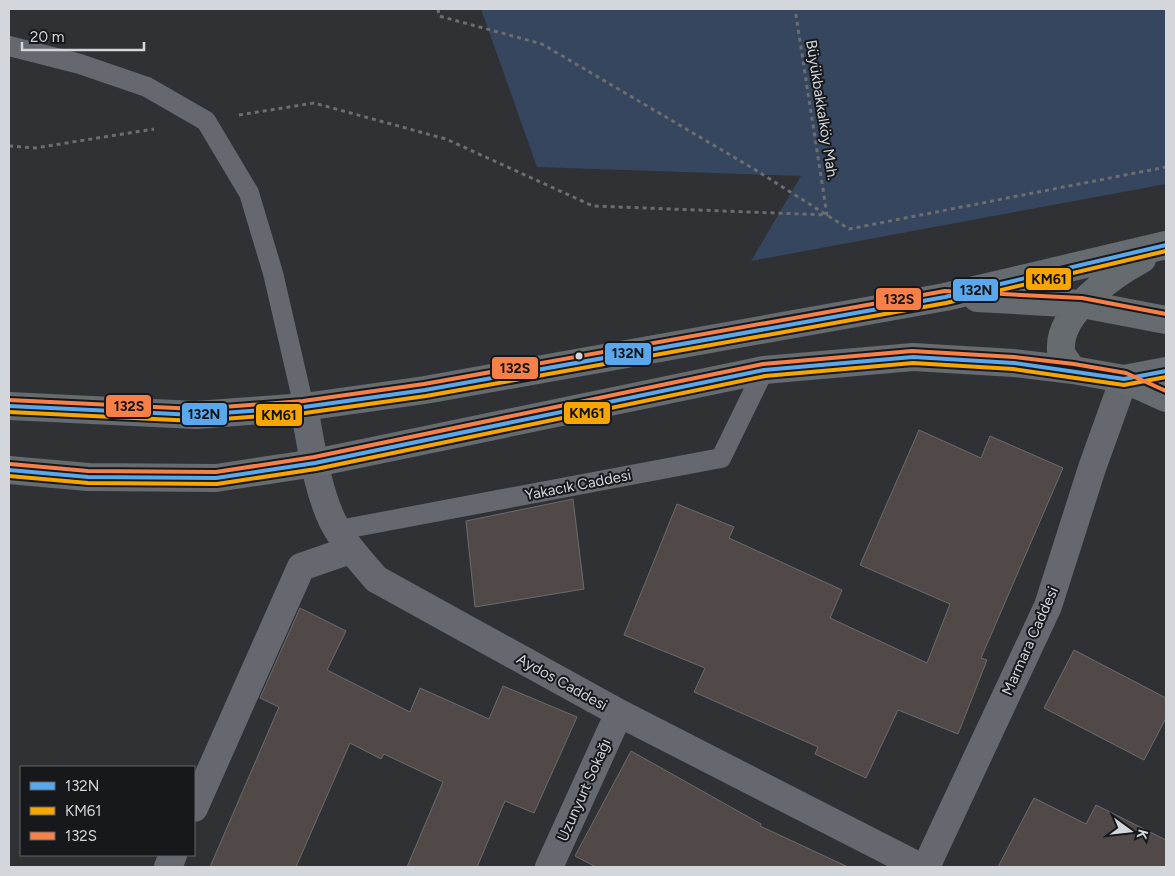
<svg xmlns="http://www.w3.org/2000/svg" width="1175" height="876" viewBox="0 0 1175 876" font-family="Figtree,sans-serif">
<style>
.green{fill:#36465e}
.building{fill:#514948;stroke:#6d6b6c}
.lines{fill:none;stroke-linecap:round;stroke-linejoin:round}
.path{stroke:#6b6d71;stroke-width:3;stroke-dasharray:4 4;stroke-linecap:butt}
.service{stroke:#65686e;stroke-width:20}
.minor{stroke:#65686e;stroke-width:28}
.secondary{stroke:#666b70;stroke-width:28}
.bus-1-casing{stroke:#16181b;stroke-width:8}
.bus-2-casing{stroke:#16181b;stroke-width:8}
.bus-3-casing{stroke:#16181b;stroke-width:8}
.bus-1{stroke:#5aa8eb;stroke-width:4}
.bus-2{stroke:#f7a600;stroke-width:4}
.bus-3{stroke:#f78048;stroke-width:4}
.bus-dot{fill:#d3d6db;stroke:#16181b;stroke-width:2}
.labels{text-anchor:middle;stroke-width:4;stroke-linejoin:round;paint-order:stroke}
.street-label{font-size:15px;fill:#d3d6db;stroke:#16181b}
.line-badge{stroke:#16181b;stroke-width:2}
.pale-badge-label{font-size:14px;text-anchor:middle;font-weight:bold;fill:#111}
</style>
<rect width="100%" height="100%" fill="#2f3134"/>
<path class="green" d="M481 9H1166V184L751 261 801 176 537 167Z"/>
<path class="building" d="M919 430 981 458 990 436 1063 468 981 658 987 660 958 734 898 710 866 778 815 754 818 747 694 692 705 668 624 635 677 504 734 527 729 538 842 590 830 618 927 663 950 604 860 565Z
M573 499 584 589 475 607 466 521Z
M300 608 346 631 327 670 410 712 420 688 489 719 503 686 577 717 534 813 505 801 477 867H407L443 782 384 754 381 759 350 743 296 867H210L279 707 260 698Z
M1074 650 1166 698V718L1144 760 1044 708Z
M631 751 761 824 760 826 848 867H596L575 856Z
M1034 798 1086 824 1096 805 1166 840V867H998Z"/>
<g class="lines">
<path class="path" d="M438 9 439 16 542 44 754 169 849 229 1166 167
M239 115 314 103 446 139 593 206 827 215 795 9
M9 146 35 148 154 129"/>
<path class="service" d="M9 46 80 64 147 87 206 121 249 193 273 273 304 407
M339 530 721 458 764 370"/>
<path class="minor" d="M304 407C311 444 316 485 332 520 343 542 360 560 376 579L619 713 920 867
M194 808 301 567 350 550
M168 867 173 855
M549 867 619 713
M926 867 1048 606 1092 468 1124 379"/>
<path class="secondary" d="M977 298 1082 304 1166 320
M1073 370C1069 365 1062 357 1061 350 1058 312 1113 275 1142 259
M1124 379 1166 371
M9 406 196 415 304 407 425 390 945 297 1166 245
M9 470 88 477 216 478 315 463 764 370 913 357 1014 363 1073 370 1124 379 1166 398"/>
<g class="bus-1-casing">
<path id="bus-1" d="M9 406 196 415 304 407 425 390 945 297 1166 245
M9 470 88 477 216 478 315 463 764 370 913 357 1014 363 1124 379 1166 371"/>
</g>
<g class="bus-2-casing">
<path id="bus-2" d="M9 412 196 421 305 413 426 396 946 303 1166 251
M9 476 88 483 217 484 316 469 765 376 913 363 1013 369 1124 385 1166 377"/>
</g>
<g class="bus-3-casing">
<path id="bus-3" d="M9 400 196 409 303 401 424 384 945 291 1082 298 1166 314
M10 464 88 471 216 472 314 457 763 364 912 351 1014 357 1074 364 1126 373 1166 391"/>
</g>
<use href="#bus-1" class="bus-1"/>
<use href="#bus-2" class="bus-2"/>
<use href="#bus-3" class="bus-3"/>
</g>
<circle class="bus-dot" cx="579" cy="356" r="4.5"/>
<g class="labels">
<g class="street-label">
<text transform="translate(822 110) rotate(81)" y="5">Büyükbakkalköy Mah.</text>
<text transform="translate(578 485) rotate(-11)" y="5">Yakacık Caddesi</text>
<text transform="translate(1030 641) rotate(-66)" y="5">Marmara Caddesi</text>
<text transform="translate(562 682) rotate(29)" y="5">Aydos Caddesi</text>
<text transform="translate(584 790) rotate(-66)" y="5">Uzunyurt Sokağı</text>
</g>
</g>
<g class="line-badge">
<rect x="1025" y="267" width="47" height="24" rx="5" fill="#f7a600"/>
<rect x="952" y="278" width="47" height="24" rx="5" fill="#5aa8eb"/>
<rect x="875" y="287" width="47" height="24" rx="5" fill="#f78048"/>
<rect x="604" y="342" width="48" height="24" rx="5" fill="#5aa8eb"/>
<rect x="491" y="356" width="48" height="24" rx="5" fill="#f78048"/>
<rect x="105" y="394" width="47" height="24" rx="5" fill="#f78048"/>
<rect x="563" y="401" width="48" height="24" rx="5" fill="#f7a600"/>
<rect x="181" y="402" width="47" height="24" rx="5" fill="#5aa8eb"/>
<rect x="255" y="403" width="48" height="24" rx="5" fill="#f7a600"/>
</g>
<g class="pale-badge-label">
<text x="1049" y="284">KM61</text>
<text x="976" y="295">132N</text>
<text x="899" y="304">132S</text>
<text x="628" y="358">132N</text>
<text x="515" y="373">132S</text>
<text x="129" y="411">132S</text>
<text x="587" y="418">KM61</text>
<text x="204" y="419">132N</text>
<text x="279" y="420">KM61</text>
</g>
<rect width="1175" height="876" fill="none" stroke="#d3d6db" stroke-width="20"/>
<rect x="20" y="766" width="175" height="90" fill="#16181b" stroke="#626468"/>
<rect x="30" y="782" width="25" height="8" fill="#5aa8eb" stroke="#626468"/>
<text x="65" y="791" font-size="15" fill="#d3d6db">132N</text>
<rect x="30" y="807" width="25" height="8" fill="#f7a600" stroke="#626468"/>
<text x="65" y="816" font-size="15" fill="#d3d6db">KM61</text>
<rect x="30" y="832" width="25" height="8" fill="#f78048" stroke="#626468"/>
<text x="65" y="841" font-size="15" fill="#d3d6db">132S</text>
<g transform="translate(1130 831) rotate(105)" stroke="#16181b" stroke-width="4" paint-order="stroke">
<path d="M0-4L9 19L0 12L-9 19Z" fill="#d3d6db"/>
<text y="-8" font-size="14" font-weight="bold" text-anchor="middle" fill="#d3d6db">K</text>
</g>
<path d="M22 42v8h122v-8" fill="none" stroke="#d3d6db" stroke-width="2.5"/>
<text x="30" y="42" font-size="15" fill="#d3d6db" stroke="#16181b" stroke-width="4" paint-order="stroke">20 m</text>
</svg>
